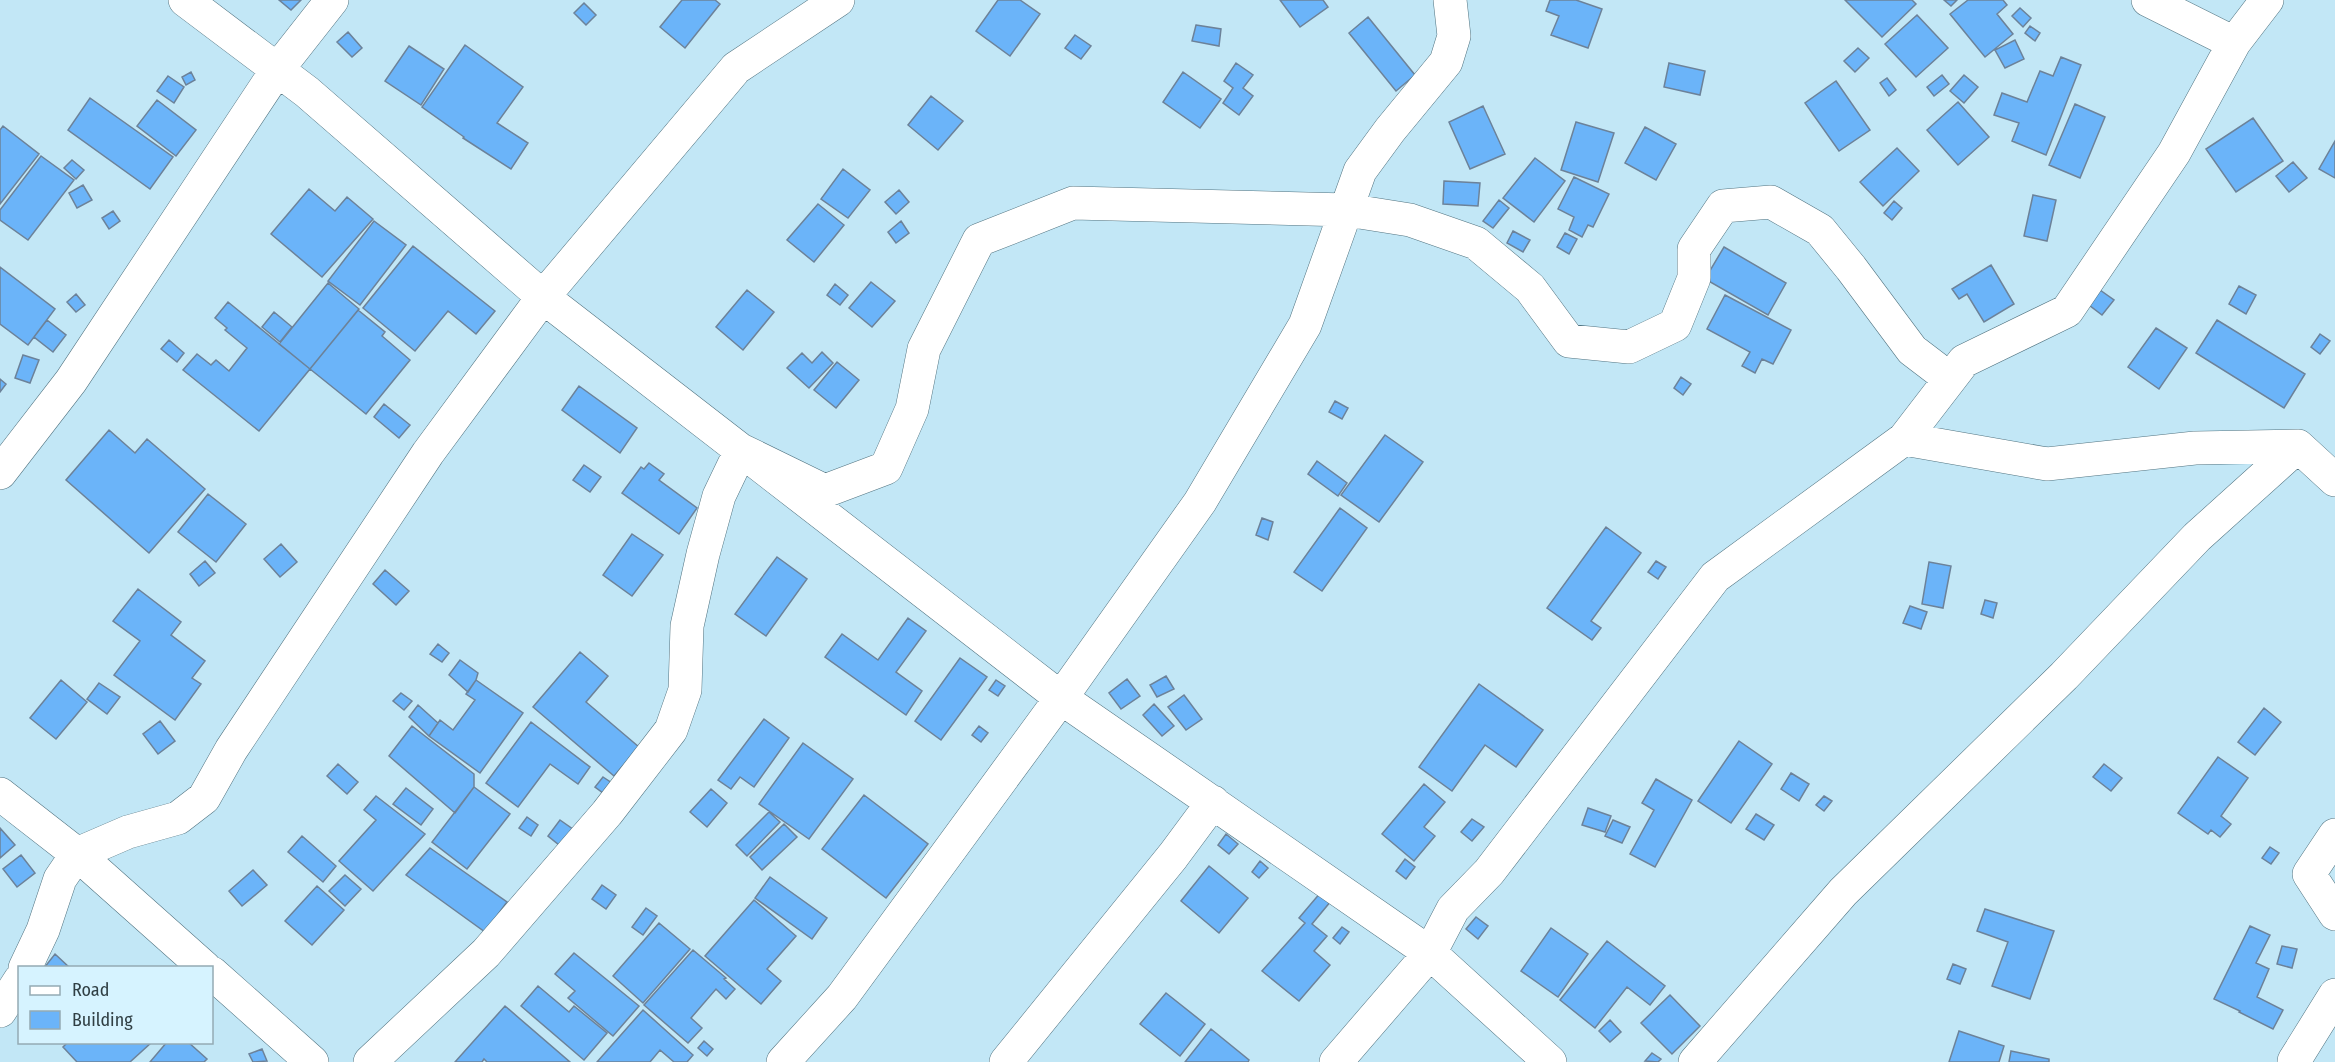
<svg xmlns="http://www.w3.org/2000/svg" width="2335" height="1062" viewBox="0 0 2335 1062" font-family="'Fira Sans Condensed',sans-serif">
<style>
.building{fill:#6bb4f9;stroke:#6c8299;stroke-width:1.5}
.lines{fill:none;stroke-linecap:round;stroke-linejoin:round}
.minor-casing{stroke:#527481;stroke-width:34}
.minor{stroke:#fff;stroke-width:33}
</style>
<rect width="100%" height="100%" fill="#c2e7f6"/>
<path class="building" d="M279 0H301L291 10Z
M682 0H715L720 4 685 48 660 27Z
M998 0H1020L1040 14 1010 56 976 31Z
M1280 0H1323L1328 7 1300 27Z
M1550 0H1576L1602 9 1588 48 1551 35 1559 16 1546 11Z
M1845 0H1912L1916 4 1882 37Z
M1944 0H1957L1951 6Z
M1968 0H2003L2007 5 1997 14 2013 34 1985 57 1950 14Z
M584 3 596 15 586 25 574 13Z
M2020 8 2031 18 2023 27 2012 16Z
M1917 15 1948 48 1916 77 1885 44Z
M1368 17 1415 75 1396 91 1349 33Z
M1196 25 1221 29 1219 46 1192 41Z
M2030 26 2040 33 2035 41 2025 33Z
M348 32 362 48 352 57 337 42Z
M1075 35 1091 46 1081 59 1065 48Z
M2015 40 2024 59 2005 68 1995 50Z
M465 45 523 87 497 123 528 143 511 169 463 138 464 137 422 107Z
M409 46 444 69 421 105 385 81Z
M1858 48 1869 58 1855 72 1844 61Z
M2061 57 2081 65 2046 155 2012 141 2019 123 1994 115 2002 93 2027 102 2040 71 2053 76Z
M1236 63 1253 75 1243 88 1253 96 1239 115 1223 103 1233 88 1224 81Z
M1669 63 1705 71 1700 95 1664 87Z
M191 72 195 80 186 85 182 77Z
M1183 72 1221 99 1200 128 1163 102Z
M1942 75 1949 84 1934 96 1927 87Z
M1964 75 1978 87 1964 103 1950 91Z
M168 76 184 87 174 103 157 91Z
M1887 78 1896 90 1889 96 1880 83Z
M1836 81 1870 130 1839 151 1805 103Z
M931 96 963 121 938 150 908 125Z
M90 98 173 157 150 189 68 130Z
M157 100 196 130 176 156 137 126Z
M1958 102 1989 137 1958 165 1927 130Z
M2075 104 2105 117 2080 178 2049 165Z
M1483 106 1505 154 1470 169 1449 122Z
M2253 118 2283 161 2236 192 2206 149Z
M1576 122 1614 133 1598 182 1561 170Z
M3 126 39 154 0 204V130Z
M1645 127 1676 144 1656 180 1625 163Z
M2335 141V178L2319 169Z
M1897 148 1919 171 1883 206 1860 182Z
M41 156 74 180 28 240 0 220V210Z
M1535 158 1565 181 1534 222 1503 198Z
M72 160 84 170 76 179 64 168Z
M2293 162 2307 178 2289 192 2276 176Z
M843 169 870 190 848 218 821 199Z
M1574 177 1609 194 1593 227 1588 225 1582 237 1569 230 1574 217 1558 209Z
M1444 181 1480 183 1478 206 1443 204Z
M83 185 92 200 77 208 69 193Z
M309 189 335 211 347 197 373 219 322 277 271 234Z
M899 190 909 202 896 214 885 202Z
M2033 195 2056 200 2047 241 2024 236Z
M1499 200 1509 208 1493 228 1483 221Z
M1894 201 1902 208 1892 220 1884 213Z
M818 204 844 225 814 262 787 240Z
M113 211 120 221 109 229 102 218Z
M374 221 406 245 360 305 328 281Z
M901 221 909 233 896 243 888 232Z
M1513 231 1530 240 1523 252 1507 243Z
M1565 233 1577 239 1569 254 1557 247Z
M413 246 495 311 476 334 448 311 415 351 363 308Z
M1724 247 1786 283 1768 315 1705 279Z
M1991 265 2014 304 1984 322 1967 294 1959 299 1952 289Z
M0 267 55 309 28 345 0 324Z
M871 282 895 301 872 327 849 308Z
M328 283 359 309 310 369 279 344Z
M835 284 848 295 840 305 827 295Z
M2239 286 2256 295 2246 314 2229 304Z
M747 290 774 312 743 350 716 327Z
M2100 290 2114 300 2102 315 2089 305Z
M76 294 85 305 76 312 67 302Z
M1725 295 1791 330 1773 364 1762 359 1755 373 1742 366 1750 352 1707 329Z
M228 302 310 369 259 431 183 370 197 354 211 365 216 360 229 371 247 348 225 330 227 328 215 318Z
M358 310 385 332 382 336 410 360 366 414 310 369Z
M274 312 292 327 280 342 262 327Z
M47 320 66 335 53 352 34 337Z
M2217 320 2305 374 2284 408 2196 353Z
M2156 328 2187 348 2159 389 2128 367Z
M2320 334 2330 341 2320 354 2311 347Z
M169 340 184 353 177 362 161 349Z
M822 352 833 363 809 388 787 368 802 353 812 363Z
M23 355 39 360 30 383 15 378Z
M837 362 859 380 836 408 814 390Z
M1681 377 1691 384 1683 395 1674 388Z
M0 379 6 384 0 392Z
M579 386 637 428 620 453 562 410Z
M1335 401 1348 408 1342 419 1329 412Z
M384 404 410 425 399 438 374 417Z
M109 430 135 453 147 439 205 489 149 553 66 480Z
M1385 435 1423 462 1379 522 1341 495Z
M1317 461 1347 483 1338 496 1308 474Z
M649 463 664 474 659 480 697 508 679 534 622 493 641 467 644 469Z
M584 465 601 477 590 492 573 480Z
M208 494 246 524 216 562 178 532Z
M1340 508 1367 528 1322 591 1294 572Z
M1262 518 1273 522 1268 540 1256 535Z
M1606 527 1641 553 1591 621 1601 628 1592 640 1547 608Z
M632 534 663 555 632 596 603 575Z
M281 544 297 562 280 577 264 559Z
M777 557 807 579 766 636 735 614Z
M205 561 215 573 199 586 190 574Z
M1656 561 1666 567 1658 579 1648 572Z
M1929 562 1951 566 1943 608 1922 604Z
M385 570 409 591 396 605 373 584Z
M138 589 181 622 171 635 205 661 192 678 201 684 175 720 114 675 140 641 113 621Z
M1985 600 1997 603 1993 618 1981 614Z
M1910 606 1927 612 1921 629 1903 623Z
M908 618 926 631 896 672 922 691 906 715 825 657 842 634 878 660Z
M438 644 449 653 442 662 430 654Z
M580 652 608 676 586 702 639 747 614 776 533 707Z
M960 658 987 677 941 740 915 721Z
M460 660 478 673 476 680 468 692 449 675Z
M1166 676 1174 689 1157 697 1150 685Z
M1127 679 1140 696 1121 709 1109 693Z
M61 680 87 702 56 739 30 718Z
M476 680 523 713 480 773 429 736 440 720 453 730 475 700 466 694Z
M996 680 1005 686 998 696 989 690Z
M99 683 120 697 107 714 87 699Z
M1479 684 1543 730 1516 767 1485 745 1452 791 1419 767Z
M401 693 412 701 404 710 393 701Z
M1184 695 1202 719 1186 730 1168 707Z
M1154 704 1174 726 1162 736 1143 715Z
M418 705 438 723 429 736 409 717Z
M2264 708 2281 722 2255 755 2238 742Z
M764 719 789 738 754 787 740 777 731 789 718 780Z
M160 721 175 741 158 754 143 734Z
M531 722 590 767 578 784 550 764 518 807 486 783Z
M412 726 474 774V787L455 813 389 756Z
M979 726 988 733 981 742 972 735Z
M1739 741 1772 764 1731 823 1698 801Z
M803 743 853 779 809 839 759 804Z
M2218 757 2248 778 2221 816 2231 824 2220 837 2211 830 2208 834 2178 813Z
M338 764 358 782 347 794 327 776Z
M2104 764 2122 778 2111 791 2093 777Z
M1791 773 1809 784 1799 801 1781 789Z
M603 777 615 785 607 796 595 787Z
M1656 779 1692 800 1655 867 1630 854 1654 810 1642 803Z
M1424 784 1445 802 1424 827 1435 836 1414 861 1382 834Z
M474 787 510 814 467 869 432 842Z
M406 788 433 809 421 825 393 804Z
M711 789 727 803 707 827 690 812Z
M864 795 928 844 886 898 822 849Z
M376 796 425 834 373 891 339 861 376 820 364 810Z
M1824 796 1832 801 1824 811 1816 805Z
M1588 808 1611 816 1605 832 1582 825Z
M769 812 780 822 747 856 736 845Z
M1756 814 1774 825 1764 840 1746 829Z
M527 817 538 825 531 836 519 828Z
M1472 819 1484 827 1472 841 1461 832Z
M560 820 577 832 564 849 548 836Z
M1613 820 1630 827 1622 843 1605 836Z
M784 824 797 837 762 870 750 857Z
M0 828 15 845 0 858Z
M1226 834 1238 844 1229 854 1218 845Z
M302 836 336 866 323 882 288 852Z
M2270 847 2279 853 2271 864 2262 858Z
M430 848 507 902 485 932 406 875Z
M21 855 35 873 17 887 3 869Z
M1405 859 1415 867 1406 879 1396 871Z
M1260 861 1268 868 1259 878 1252 872Z
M1209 866 1248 898 1219 933 1181 901Z
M253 870 267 885 242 906 229 891Z
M345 875 361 889 345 906 329 891Z
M770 877 827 918 812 939 755 898Z
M602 885 616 895 606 909 592 899Z
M317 886 344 910 312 945 285 921Z
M1321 892 1331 901 1312 924 1327 936 1314 951 1330 965 1299 1001 1262 971 1305 923 1299 918Z
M754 900 796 936 767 969 781 981 761 1004 705 956Z
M646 908 657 916 643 935 632 927Z
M1985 909 2054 931 2030 999 1992 986 2008 942 1977 931Z
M1476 917 1488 926 1478 939 1466 929Z
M659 923 690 949 643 1003 613 976Z
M2250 926 2270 935 2256 963 2269 969 2257 997 2283 1010 2273 1029 2239 1012 2240 1011 2214 999Z
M1342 927 1349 932 1340 944 1333 938Z
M1551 928 1588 954 1558 997 1521 971Z
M1607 941 1665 986 1650 1005 1627 987 1595 1028 1560 1000Z
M2282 946 2297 949 2292 968 2277 964Z
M693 950 726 978 724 979 735 989 726 999 716 989 691 1018 702 1028 688 1043 644 1005Z
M574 953 639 1006 613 1036 568 998 575 991 555 974Z
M55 954 70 968H44Z
M1953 964 1966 969 1960 984 1947 979Z
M538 986 569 1012 574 1006 607 1033 584 1060 521 1006Z
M1166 993 1205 1024 1180 1056 1140 1024Z
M1670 995 1700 1026 1672 1054 1641 1023Z
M505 1006 570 1062H487L484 1059 482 1062H455Z
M643 1010 693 1055 687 1062H674L660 1050 650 1062H597Z
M1610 1020 1621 1032 1610 1042 1599 1031Z
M1211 1029 1249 1060 1248 1062H1185Z
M1959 1031 2004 1046 1999 1062H1949Z
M704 1041 713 1049 707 1056 698 1048Z
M68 1042H152L130 1062H77L63 1047Z
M167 1042H188L207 1059 204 1062H150Z
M262 1049 267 1061 253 1062 249 1054Z
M2011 1051 2049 1059V1062H2009Z
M1652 1053 1661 1059 1658 1062 1645 1061Z"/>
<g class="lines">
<g class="minor-casing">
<path id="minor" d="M185 0 307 92 543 297 1061 698 1430 953 1550 1062
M2148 0 2234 43
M1904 439 2047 464 2195 448 2298 446 2335 480
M0 473 71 381 277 70 332 0
M0 794 77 854 205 968
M2335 835 2309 874 2335 914
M25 968 43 930 60 879 77 854 128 832 178 818 204 798 231 750 428 453 543 297 736 68 838 0
M212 973 312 1062
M0 1011 20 980
M370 1062 486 953 607 813 671 730 685 690 687 626 703 554 719 496 741 450 825 491 886 468 912 409 924 349 979 240 1073 203 1347 210 1410 220 1476 243 1530 288 1569 341 1629 347 1675 325 1694 278V249L1723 206 1771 202 1820 230 1851 268 1912 350 1950 379
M783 1062 842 997 1061 698 1200 502 1305 325 1360 171 1390 130 1446 62 1454 36 1450 0
M1006 1062 1173 856 1213 802
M1336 1062 1430 953 1453 909 1489 872 1715 577 1904 439 1964 361 2067 311 2174 153 2234 43 2267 0
M1695 1062 1843 892 2064 676 2197 537 2298 446
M2295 1062 2294 1061 2335 995"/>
</g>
<use href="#minor" class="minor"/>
</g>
<rect x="18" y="966" width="195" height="78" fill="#d6f3ff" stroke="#94abb4" stroke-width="1.5"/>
<rect x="30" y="986" width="30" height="9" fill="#ffffff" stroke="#94abb4" stroke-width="1.5"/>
<text x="72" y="996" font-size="18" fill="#303f44">Road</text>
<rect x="30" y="1011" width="30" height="18" fill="#6bb4f9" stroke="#94abb4" stroke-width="1.5"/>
<text x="72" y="1026" font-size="18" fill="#303f44">Building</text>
</svg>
